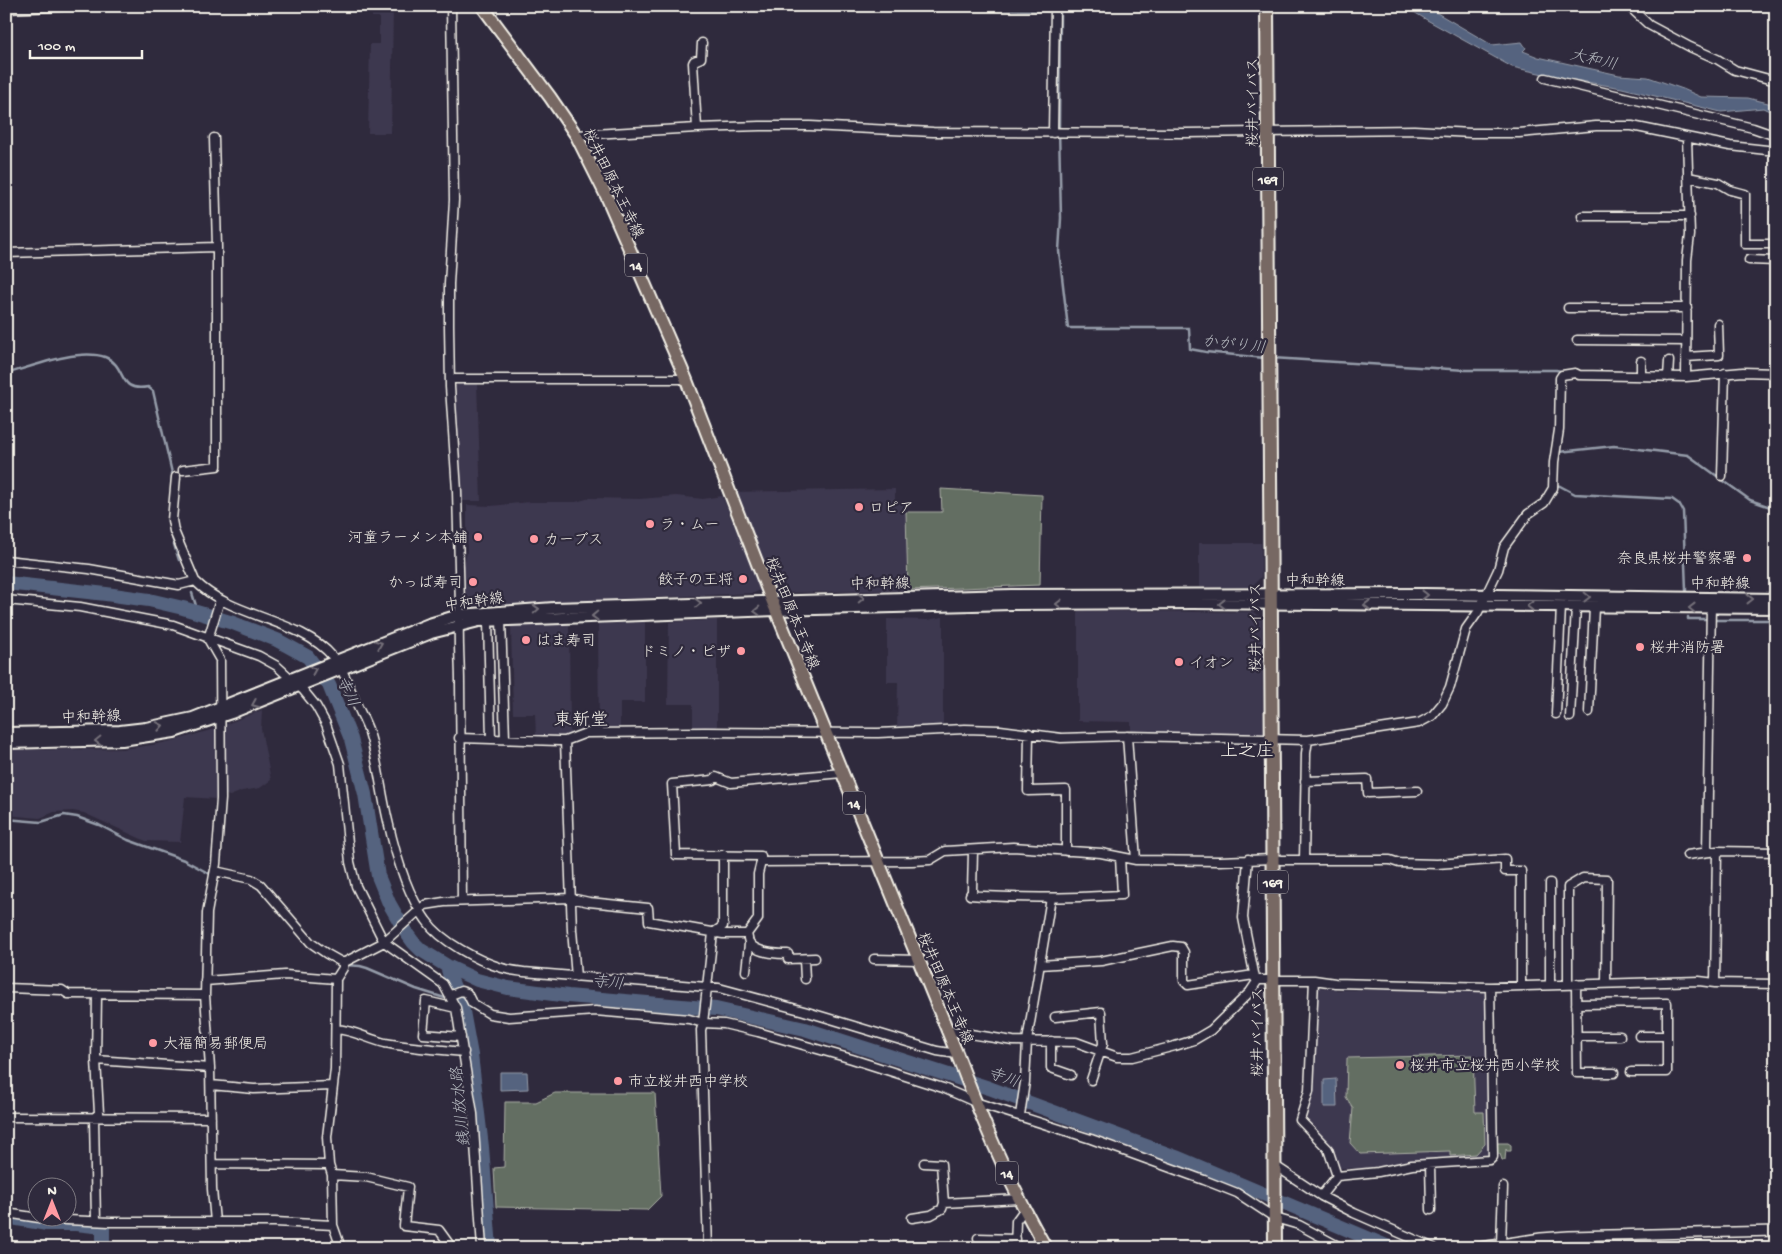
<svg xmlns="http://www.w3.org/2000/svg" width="1782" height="1254" viewBox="0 0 1782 1254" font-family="'Gochi Hand','Klee One',sans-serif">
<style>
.built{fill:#3e384f}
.green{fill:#636e62;stroke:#acb0a5}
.water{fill:#55637f;stroke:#959ca9}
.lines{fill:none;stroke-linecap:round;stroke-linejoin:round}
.stream{stroke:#959ca9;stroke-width:2.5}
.river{stroke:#55637f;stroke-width:14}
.minor-casing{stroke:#f4f1e8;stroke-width:11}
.tertiary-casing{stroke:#f4f1e8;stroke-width:12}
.secondary-casing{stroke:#f4f1e8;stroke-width:14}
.primary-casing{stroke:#f4f1e8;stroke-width:15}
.trunk-casing{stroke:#f4f1e8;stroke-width:16}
.minor{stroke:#2f2a3d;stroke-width:8}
.tertiary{stroke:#2f2a3d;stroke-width:9}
.secondary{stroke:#2f2a3d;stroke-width:10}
.primary{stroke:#776864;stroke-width:11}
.trunk{stroke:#776864;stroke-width:12}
.oneway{stroke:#747079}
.poi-dot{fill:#ff9aa2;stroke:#2f2a3d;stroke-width:2}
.labels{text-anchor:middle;stroke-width:4.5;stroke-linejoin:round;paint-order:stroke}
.shield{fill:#2f2a3d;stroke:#b9b5b5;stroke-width:1}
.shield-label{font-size:14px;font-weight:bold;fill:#f4f1e8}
.street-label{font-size:15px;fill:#f4f1e8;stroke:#2f2a3d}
.poi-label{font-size:15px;fill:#f4f1e8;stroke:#2f2a3d;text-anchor:start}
.water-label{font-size:16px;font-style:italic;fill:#b4b8be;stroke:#2f2a3d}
.quarter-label{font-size:18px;fill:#f4f1e8;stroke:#2f2a3d}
</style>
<rect width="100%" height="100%" fill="#2f2a3d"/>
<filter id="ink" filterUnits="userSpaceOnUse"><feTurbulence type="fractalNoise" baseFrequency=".02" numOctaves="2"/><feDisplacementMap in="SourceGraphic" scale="10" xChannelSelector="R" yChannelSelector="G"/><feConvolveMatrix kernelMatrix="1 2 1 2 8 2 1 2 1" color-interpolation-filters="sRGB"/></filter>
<g filter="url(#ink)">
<path class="built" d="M372 6H393L391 133H368L370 44H379V17H372Z
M1776 156V217L1770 212 1769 172 1772 157Z
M458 383H477L481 501H462L458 476 456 386Z
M895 489V502H906L908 590 785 593 774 586 733 492Z
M676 496 703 499 722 496 761 588 760 590 754 593 489 605 486 599H466L464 567 467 552V505L491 506 530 502H576L590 498 640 499Z
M1199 543H1261V577L1251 587H1199Z
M1078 611 1253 612 1262 618 1263 733 1260 736 1131 733V722L1078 721Z
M943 617V728L897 729 898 682H887V619L928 620Z
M717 620V730H693V704H668L669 622Z
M645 622V702H620V729H599L598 624Z
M569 625 570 734 564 736H536L535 714H513L511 626Z
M262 710 261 729 271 780 260 788 242 791 230 796 226 795 224 725Z
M217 728V799L185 797 180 842 146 841 84 813 73 811 54 812 40 818 6 815V750L122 749 153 745 184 738Z
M1320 987 1337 990H1486L1490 1153 1486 1156 1413 1162 1377 1169 1340 1168 1330 1146 1307 1121 1306 1115 1317 989Z"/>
<path class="green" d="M941 489 1042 495 1040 585 908 590 906 512H942Z
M1473 1055 1475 1112H1484L1485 1144 1476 1154 1450 1156V1151L1360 1154 1350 1143 1353 1108 1346 1097 1347 1058Z
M555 1093H655L661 1196 647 1210 496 1207 494 1168 504 1167 505 1102H536Z
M1497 1143H1508L1511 1145V1151H1507L1506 1149 1505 1160H1502L1500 1154H1496Z"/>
<path class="water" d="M1404 6H1425L1492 45 1522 42 1526 48 1523 51 1538 57 1619 75 1648 77 1683 89 1701 97 1748 98 1776 105V114L1763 108 1721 112 1622 88 1557 77 1512 67 1427 20Z
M500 1072H527L528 1089 500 1090Z
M1336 1079 1337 1107H1324V1080Z"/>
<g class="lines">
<path class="stream" d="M897 6C948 12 999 7 1050 11
M787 8 827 9 839 6
M1060 13 1059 128 1061 218 1059 251 1068 328H1189L1190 349 1206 352 1264 358
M1272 358 1466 370H1556L1561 371V374
M6 374C33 366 78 348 105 357 128 366 116 393 148 387L153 391 172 473V483
M1559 452 1614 446 1688 455 1750 500 1776 509
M1556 485 1560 486 1575 494 1672 499 1679 504 1683 511 1686 590
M171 496C167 523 170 533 179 560
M192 593 198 612
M1688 617V619H1705
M1715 620H1776
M6 819 41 822 64 815 77 817 99 825 128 840 184 860 210 874 243 881
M255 885 270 900
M345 965 360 966 367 968 416 989 448 999"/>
<path class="river" d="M6 583 106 594 149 600 183 608 233 623 277 640 308 657 329 685 351 739 365 794 378 876 389 903 405 931 413 942 421 950 447 966 477 980 508 988 568 996 716 1009 805 1029 989 1088 1176 1157 1391 1248
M447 966 451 980 462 1006 471 1055 482 1147 490 1248
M6 1217 47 1224H76L103 1227V1248"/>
<g class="minor-casing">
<path id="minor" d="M451 6 454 200 449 284V325L450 387 457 491 460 606C457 632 460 657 460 683 460 756 461 829 462 901
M1047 6 1055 7 1053 133
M1626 6 1633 10 1649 25 1690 47 1717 59 1735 70 1776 81
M6 9 76 6
M1545 78 1753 128 1776 136
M697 128 693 63 694 61 701 58 702 43
M576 135 697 128 760 126H810L933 132 1186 133 1414 130 1471 133H1519L1596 126H1632L1730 146 1776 151
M1688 177 1718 183 1730 190 1745 194V244H1776
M1582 216H1690
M6 253 217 247
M1749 260 1776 261
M1568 308H1687
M1577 340 1686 341
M1686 357 1719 355 1718 324
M1641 376V361
M1668 377 1669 361
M1686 377 1687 260 1690 235 1687 138
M450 379H686
M183 470 217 466V247L214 138
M1722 476 1725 373
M176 477 172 520 174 531 195 581
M6 560 89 569 179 585 195 581C233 619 300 618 333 657 345 671 349 688 357 705 361 714 366 723 369 732 378 761 381 792 388 821 395 853 407 894 426 920 440 941 478 961 502 968 509 970 517 971 524 972L719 988 804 1011 937 1051 957 1054
M6 600 80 607 173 625 259 656 277 666 303 690 316 706 326 724 340 764 350 862 356 886 384 942 443 984 456 1008 473 1114 482 1248
M501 620 505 739
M488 621 491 739
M1589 712 1594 607
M1556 714 1561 606
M1570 717 1576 607
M1029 733 1028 791 1066 790V851
M1127 736 1136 860
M459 738 559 741H565L586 733 705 732 878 733 965 729 1000 730 1061 738 1127 736 1308 740 1419 723 1432 716 1442 704 1450 687 1466 629 1478 612 1498 570 1504 547 1528 514 1544 503 1553 488 1554 462 1559 430 1560 378 1562 375 1575 373 1579 375 1686 377 1743 372 1776 373
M565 741 572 930 576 977
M842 773 731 783 716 777 713 780 672 784 676 855 761 856V862L912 861 930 860 945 851 1013 847 1101 853 1136 860 1219 861 1273 859 1281 860H1390L1399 863 1437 864 1505 859V871H1521V986
M1305 781 1367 779 1368 793 1417 791
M973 851 972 891 970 895C1021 899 1071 898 1122 895L1120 857
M1707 852 1711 604
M1687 855 1717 851 1776 852
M1248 859 1243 918 1255 978
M1304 860 1306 753 1308 740
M215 871 251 879 261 885 311 943 327 954 343 963
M1550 883V985
M747 934C748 937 748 940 749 942 755 953 778 954 788 954V959L815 958
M747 934 758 919V874L761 862
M804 959 805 979
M874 959 918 960
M343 963 384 942 425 905 444 902 571 898 589 902 648 908 649 921 723 934H747
M1040 965 1101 961 1173 946 1181 947 1184 952V981L1188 985 1254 975
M746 971 749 944
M1314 980 1309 1091 1300 1120 1328 1149 1337 1176 1378 1172 1412 1165 1490 1160 1493 1157 1490 987
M205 981 285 975 336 979
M1715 983 1717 851
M1568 984V887L1583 878 1607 879 1606 983
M1576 984 1577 1073H1614
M6 988 62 990 68 994 205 995
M451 995 461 991 467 993 472 1003 490 1014 509 1017 595 1011 689 1019 703 1023 724 1024 758 1032 852 1059 943 1088 975 1102 1091 1139 1204 1180 1237 1193 1275 1218 1299 1225 1342 1248
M1576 1004 1667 1003V1072H1631
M456 1008 426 1001 423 1034 461 1037
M1055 1017 1101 1012 1103 1044 1091 1080
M336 1029C353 1030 368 1039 385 1043 410 1048 438 1049 464 1052
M946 1030 1013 1041 1076 1042 1117 1057H1132L1175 1046 1194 1040 1211 1030 1250 992 1258 980H1314L1335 983 1490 987 1699 981 1715 983 1776 984
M1576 1036H1620
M1639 1036H1667
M1051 1041V1068L1071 1075
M96 1060 210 1068
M211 1085 254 1089 333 1086
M1020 1115 1025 1082 1027 1041 1051 898
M6 1117 211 1118
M924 1163 941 1164 944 1203 1019 1199
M212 1164 329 1165
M1430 1164 1431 1210
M1274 1165 1321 1196
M332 1175 366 1177 408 1187 404 1226 439 1230 452 1248
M1337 1176 1321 1196 1354 1213 1434 1248
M6 1213 46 1219 110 1222H275L333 1225
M912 1218 931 1215 942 1209 944 1203
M96 1221 94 1118 99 1113 96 1060 97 995
M215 1222 212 1189 210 1068 205 995 207 913 216 864 221 799 220 660 208 639 220 600
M978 1238 1016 1239
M1501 1244 1503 1187
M341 1248 333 1225 332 1175 329 1165 327 1137 335 1069 336 979 343 968V963
M708 1248 701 1030 703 1023 713 933 723 926V855
M1015 1248 1016 1221 1024 1210"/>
</g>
<g class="tertiary-casing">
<path id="tertiary" d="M1474 1248 1541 1238 1569 1236 1776 1231"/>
</g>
<g class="secondary-casing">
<path id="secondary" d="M6 733 120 731 146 728 193 718 429 624 459 615 554 608 1011 595 1424 594 1776 599
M6 743 122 740 174 732 231 713 431 633 479 621 776 610 1012 604 1193 603 1776 608"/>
</g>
<g class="primary-casing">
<path id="primary" d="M482 6 550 97 576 135 607 197 686 379 768 591 957 1054C982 1121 1010 1186 1046 1248"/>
</g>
<g class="trunk-casing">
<path id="trunk" d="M1267 6 1275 1248"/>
</g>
<use href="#minor" class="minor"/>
<use href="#tertiary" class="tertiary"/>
<use href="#secondary" class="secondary"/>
<use href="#primary" class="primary"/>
<use href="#trunk" class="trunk"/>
</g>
<defs><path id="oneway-chevron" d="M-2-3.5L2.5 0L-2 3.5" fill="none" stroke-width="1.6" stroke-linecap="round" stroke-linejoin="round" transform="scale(1.25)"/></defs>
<g class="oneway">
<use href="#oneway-chevron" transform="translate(1425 595)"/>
<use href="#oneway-chevron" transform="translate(1587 597) rotate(1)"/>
<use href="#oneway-chevron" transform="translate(861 598) rotate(-2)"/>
<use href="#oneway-chevron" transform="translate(1750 599)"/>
<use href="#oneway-chevron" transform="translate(698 603) rotate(-2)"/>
<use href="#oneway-chevron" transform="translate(1059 604) rotate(180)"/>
<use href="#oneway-chevron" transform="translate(1222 604) rotate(-180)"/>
<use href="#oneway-chevron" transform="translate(1367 605) rotate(-180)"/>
<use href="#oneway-chevron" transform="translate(1530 606) rotate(-180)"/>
<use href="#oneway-chevron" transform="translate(1692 608) rotate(-179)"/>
<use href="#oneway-chevron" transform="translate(536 609) rotate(-3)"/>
<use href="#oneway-chevron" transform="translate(757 611) rotate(178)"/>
<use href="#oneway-chevron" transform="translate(595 616) rotate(178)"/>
<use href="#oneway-chevron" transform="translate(379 644) rotate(-22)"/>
<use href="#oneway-chevron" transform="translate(313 670) rotate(-23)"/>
<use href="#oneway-chevron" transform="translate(255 704) rotate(157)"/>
<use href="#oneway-chevron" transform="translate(160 726) rotate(-11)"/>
<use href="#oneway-chevron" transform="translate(98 741) rotate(179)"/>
</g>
</g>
<g class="poi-dot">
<circle cx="859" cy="507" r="5"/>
<circle cx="650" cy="524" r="5"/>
<circle cx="478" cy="537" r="5"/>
<circle cx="534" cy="539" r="5"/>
<circle cx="1747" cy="558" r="5"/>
<circle cx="743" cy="579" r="5"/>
<circle cx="473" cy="582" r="5"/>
<circle cx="526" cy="640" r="5"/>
<circle cx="1640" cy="647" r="5"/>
<circle cx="741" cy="651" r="5"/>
<circle cx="1179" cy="662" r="5"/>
<circle cx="153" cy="1043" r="5"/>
<circle cx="1400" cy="1065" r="5"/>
<circle cx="618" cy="1081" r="5"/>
</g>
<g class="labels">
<g class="shield">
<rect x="1253" y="167.5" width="30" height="23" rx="4"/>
<rect x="625" y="253.5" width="22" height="23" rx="4"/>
<rect x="843" y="791.5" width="22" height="23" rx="4"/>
<rect x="1258" y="870.5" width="30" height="23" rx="4"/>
<rect x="996" y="1161.5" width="22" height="23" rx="4"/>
</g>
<g class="shield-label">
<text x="1268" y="184">169</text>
<text x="636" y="270">14</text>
<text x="854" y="808">14</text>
<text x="1273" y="887">169</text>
<text x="1007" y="1178">14</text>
</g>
<g class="street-label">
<text transform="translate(1252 102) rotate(-90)" y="5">桜井バイパス</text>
<text transform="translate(614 183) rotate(64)" y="5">桜井田原本王寺線</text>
<text x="1315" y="585">中和幹線</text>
<text transform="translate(880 583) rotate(-1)" y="5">中和幹線</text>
<text x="1720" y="588">中和幹線</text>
<text transform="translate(474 601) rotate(-8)" y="5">中和幹線</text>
<text transform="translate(793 613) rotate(68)" y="5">桜井田原本王寺線</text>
<text transform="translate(1255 627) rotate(-90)" y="5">桜井バイパス</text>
<text transform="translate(91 716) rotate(-2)" y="5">中和幹線</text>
<text transform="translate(946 988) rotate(67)" y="5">桜井田原本王寺線</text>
<text transform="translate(1257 1032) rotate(-90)" y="5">桜井バイパス</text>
</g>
<g class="poi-label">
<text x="869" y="512">ロピア</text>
<text x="660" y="529">ラ・ムー</text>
<text x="468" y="542" text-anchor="end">河童ラーメン本舗</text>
<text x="544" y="544">カーブス</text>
<text x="1737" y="563" text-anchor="end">奈良県桜井警察署</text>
<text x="733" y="584" text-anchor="end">餃子の王将</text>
<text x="463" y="587" text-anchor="end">かっぱ寿司</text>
<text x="536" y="645">はま寿司</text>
<text x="1650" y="652">桜井消防署</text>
<text x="731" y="656" text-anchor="end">ドミノ・ピザ</text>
<text x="1189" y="667">イオン</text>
<text x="163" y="1048">大福簡易郵便局</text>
<text x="1410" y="1070">桜井市立桜井西小学校</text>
<text x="628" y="1086">市立桜井西中学校</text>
</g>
<g class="water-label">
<text transform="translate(1594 58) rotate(13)" y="6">大和川</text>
<text transform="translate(1234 343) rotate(6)" y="6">かがり川</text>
<text transform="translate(349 691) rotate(65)" y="6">寺川</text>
<text transform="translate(608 981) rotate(6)" y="6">寺川</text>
<text transform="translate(1004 1076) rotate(19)" y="6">寺川</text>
<text transform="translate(459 1107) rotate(-96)" y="6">銭川放水路</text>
</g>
<g class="quarter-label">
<text x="581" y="725">東新堂</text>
<text x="1247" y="756">上之庄</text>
</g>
</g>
<rect width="1782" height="1254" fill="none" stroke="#2f2a3d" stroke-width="25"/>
<rect x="12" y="12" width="1757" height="1229" fill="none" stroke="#f4f1e8" stroke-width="2" filter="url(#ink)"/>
<g transform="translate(52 1202)"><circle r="24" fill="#2f2a3d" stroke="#7e7a81"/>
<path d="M0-4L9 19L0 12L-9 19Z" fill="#ff9aa2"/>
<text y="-8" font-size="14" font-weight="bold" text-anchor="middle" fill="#f4f1e8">N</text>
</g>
<path d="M30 50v8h112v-8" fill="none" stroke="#f4f1e8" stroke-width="2.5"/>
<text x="38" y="50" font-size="15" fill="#f4f1e8" stroke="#2f2a3d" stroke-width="4" paint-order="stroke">100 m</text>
</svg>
